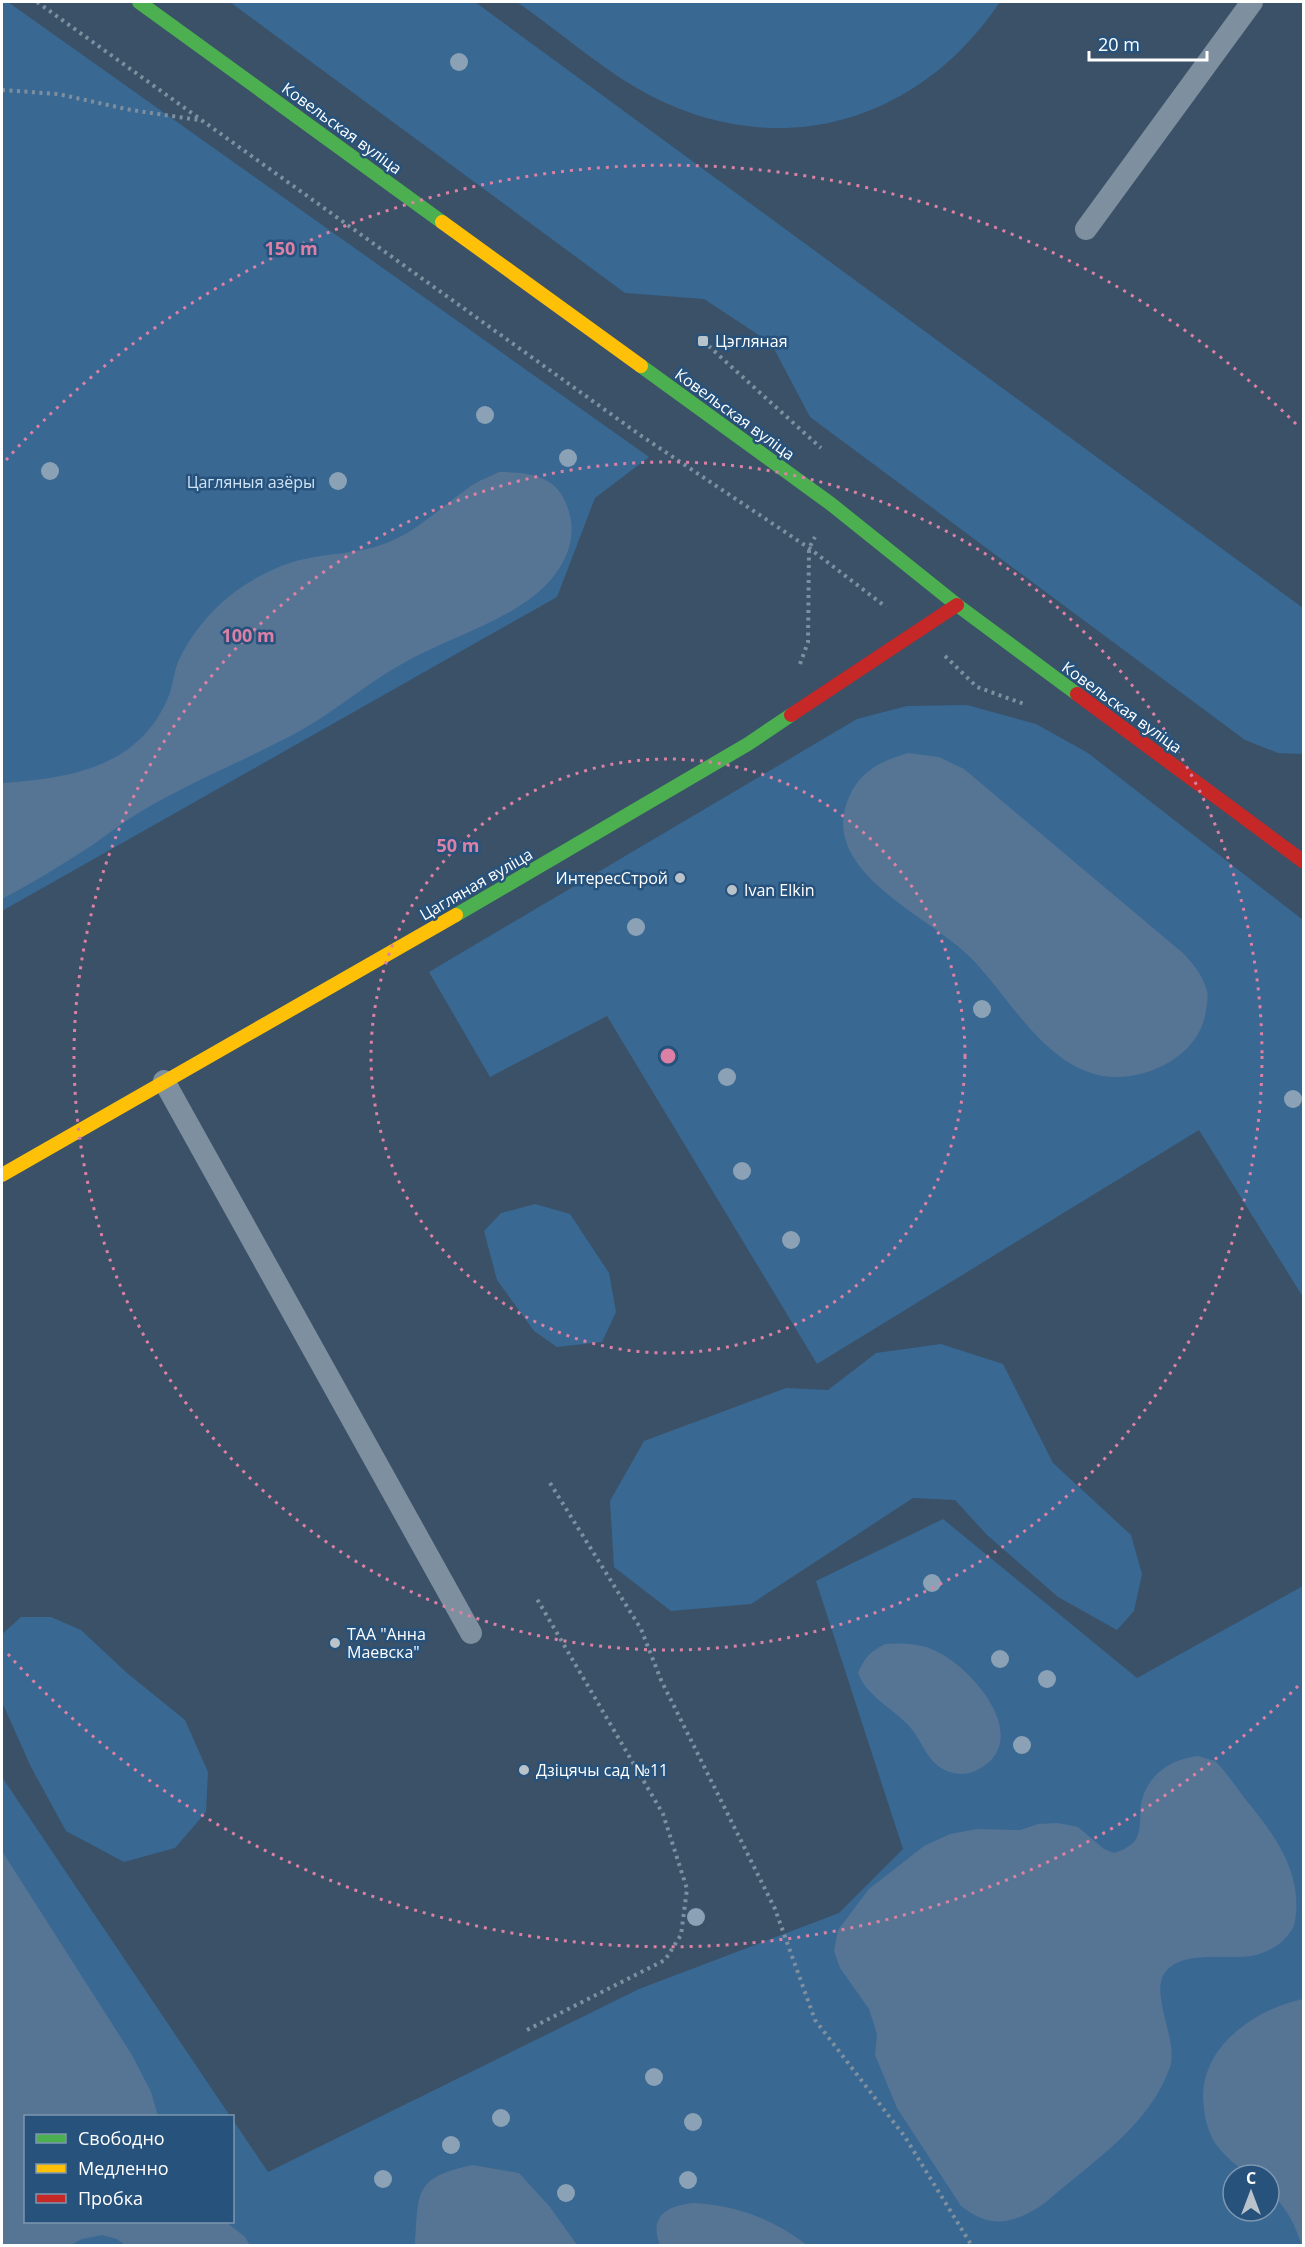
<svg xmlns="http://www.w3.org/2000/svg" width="1305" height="2247" viewBox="0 0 1305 2247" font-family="'Open Sans',sans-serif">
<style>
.green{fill:#396893;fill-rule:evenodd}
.water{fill:#567594}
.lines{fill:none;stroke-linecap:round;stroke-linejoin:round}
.path{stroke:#7e8f9f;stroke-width:4;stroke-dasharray:3 4.5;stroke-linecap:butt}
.lane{stroke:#7e8f9f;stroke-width:22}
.fast{stroke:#4caf50;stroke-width:14}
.slow{stroke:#ffc107;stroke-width:14}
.jam{stroke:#c62828;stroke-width:14}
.tree{fill:#8ba1b5}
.ring{fill:none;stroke:#dd80a5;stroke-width:3;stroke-dasharray:3 6}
.poi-dot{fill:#bac2ca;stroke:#26527c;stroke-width:2}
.labels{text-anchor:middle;stroke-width:5;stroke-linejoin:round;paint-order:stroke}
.street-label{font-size:16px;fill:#fff;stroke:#26527c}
.poi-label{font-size:16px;fill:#fff;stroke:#26527c;text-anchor:start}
.park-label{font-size:16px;fill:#cde2f4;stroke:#26527c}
.centre{fill:#dd80a5;stroke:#26527c;stroke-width:3}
.ring-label{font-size:18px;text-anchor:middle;font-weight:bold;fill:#dd80a5;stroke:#26527c;stroke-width:5;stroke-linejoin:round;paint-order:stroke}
</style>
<rect width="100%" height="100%" fill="#3a5168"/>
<path class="green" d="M2 2H8L649 457 595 498 557 597 2 911Z
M230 2H475L1303 608V754L1278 753 1245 740 810 417 771 343 704 299 625 293Z
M517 2H1000C919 122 782 163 651 96 605 72 560 32 517 2Z
M967 705 1036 724 1088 753 1303 920V1297L1199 1130 817 1364 607 1016 490 1077 429 972 857 719 907 706Z
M535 1204 570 1214 609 1273 616 1312 602 1342 557 1347 534 1331 497 1280 484 1231 501 1213Z
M941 1344 1003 1364 1053 1463 1131 1535 1142 1574 1134 1611 1117 1630 1058 1597 987 1535 955 1500 913 1498 751 1604 671 1611 614 1567 610 1501 644 1441 786 1388 828 1390 876 1353Z
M943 1519 1137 1678 1303 1586V2245H2V1777L230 2116H26V2222H232L233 2120 268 2172 639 1989 839 1913 903 1849 816 1581ZM1233 2175H1269V2211H1233Z
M21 1617H51L81 1630 127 1673 185 1720 208 1772 206 1812 175 1848 124 1862 66 1831 31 1767 2 1702V1634Z"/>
<path class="water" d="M499 472C523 472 551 474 563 497 581 531 569 562 544 587 508 622 444 639 400 665 365 685 334 712 298 732 246 760 190 782 140 812 123 822 107 835 91 846 62 865 32 883 2 899V783C73 778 141 767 170 693 173 683 174 672 178 662 190 635 214 606 239 589 256 577 279 565 300 560 328 553 357 554 384 544 417 532 442 506 471 486 479 480 490 477 499 472Z
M908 753 939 757 964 769 1184 954C1193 964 1202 974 1206 988 1209 994 1207 1003 1206 1010 1201 1057 1141 1085 1098 1075 1041 1061 1008 995 970 957 930 916 816 871 849 797 860 771 881 761 908 753Z
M885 1644C898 1643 913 1643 926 1647 969 1660 1039 1742 975 1771 962 1777 947 1773 937 1765 925 1755 920 1738 910 1727 893 1708 867 1697 858 1673 864 1658 871 1651 885 1644Z
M1198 1756 1215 1761C1227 1773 1236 1787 1246 1800 1276 1836 1305 1876 1294 1926 1285 1943 1270 1952 1251 1956 1227 1960 1185 1950 1167 1970 1147 1991 1179 2039 1170 2067 1150 2126 1090 2163 1045 2203 1014 2224 992 2230 961 2206L897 2108 875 2055 877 2034 869 2009 840 1968 834 1951 838 1930 869 1889 924 1846 950 1834 977 1829 1020 1830 1038 1824 1058 1823 1078 1827 1104 1849 1114 1853C1123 1850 1133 1846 1137 1837 1141 1828 1140 1814 1141 1804 1147 1775 1170 1759 1198 1756Z
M2 1851 132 2055 151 2092 158 2116H26V2222H226L245 2237 250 2245H125L117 2239 102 2235 82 2239 71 2245H2Z
M1303 1999 1304 2245 1302 2246C1295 2224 1286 2207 1269 2191V2175H1249C1238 2167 1227 2158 1218 2147 1210 2137 1205 2122 1204 2108 1195 2051 1253 2009 1303 1999Z
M472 2165 519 2173 550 2207 577 2245H415C419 2192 413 2178 472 2165Z
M695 2203C738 2206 773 2219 807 2245H660C648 2215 669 2205 695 2203Z"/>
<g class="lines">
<path class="path" d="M37 2 640 435 809 548 886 607
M2 90 58 94 131 110 199 120
M703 341 821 448
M945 656 977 687 1024 704
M800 664 808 642 809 548 815 537
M550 1483 641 1629 661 1680 775 1909 815 2020 905 2137 972 2246
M527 2030 665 1960 681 1935 687 1889 663 1814 537 1599"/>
<path class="lane" d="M1086 229 1252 2
M164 1081 471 1633"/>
<path class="fast" d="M139 2 442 222
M641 366 831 504 957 605 1077 694
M456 915 748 744 791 715"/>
<path class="slow" d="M442 222 641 366
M2 1175 456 915"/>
<path class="jam" d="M1077 694 1304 862
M791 715 957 605"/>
</g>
<g class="tree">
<circle cx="459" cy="62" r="9"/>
<circle cx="485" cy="415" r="9"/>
<circle cx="568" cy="458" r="9"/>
<circle cx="50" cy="471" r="9"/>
<circle cx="338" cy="481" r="9"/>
<circle cx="636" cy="927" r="9"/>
<circle cx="982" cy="1009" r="9"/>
<circle cx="727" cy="1077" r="9"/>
<circle cx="1293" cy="1099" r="9"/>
<circle cx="742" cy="1171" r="9"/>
<circle cx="791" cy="1240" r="9"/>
<circle cx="932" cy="1583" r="9"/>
<circle cx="1000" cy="1659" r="9"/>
<circle cx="1047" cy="1679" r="9"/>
<circle cx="1022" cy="1745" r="9"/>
<circle cx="696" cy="1917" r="9"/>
<circle cx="654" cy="2077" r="9"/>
<circle cx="501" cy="2118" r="9"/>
<circle cx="693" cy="2122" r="9"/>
<circle cx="451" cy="2145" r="9"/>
<circle cx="383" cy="2179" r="9"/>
<circle cx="688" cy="2180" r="9"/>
<circle cx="566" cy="2193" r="9"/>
</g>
<g class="ring">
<circle cx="668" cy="1056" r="297"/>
<circle cx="668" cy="1056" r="594"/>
<path d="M1298 1686A891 891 0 0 1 6 1652M6 460A891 891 0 0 1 1298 426"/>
</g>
<g class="poi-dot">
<rect x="697" y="335" width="12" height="12" rx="3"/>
<circle cx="680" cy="878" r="6"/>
<circle cx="732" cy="890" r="6"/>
<circle cx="335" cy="1643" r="6"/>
<circle cx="524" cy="1770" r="6"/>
</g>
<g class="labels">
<g class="street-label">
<text transform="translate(342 128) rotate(36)" y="6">Ковельская вуліца</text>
<text transform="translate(735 414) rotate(36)" y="6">Ковельская вуліца</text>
<text transform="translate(1122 707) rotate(36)" y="6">Ковельская вуліца</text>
<text transform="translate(476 884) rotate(-30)" y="6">Цагляная вуліца</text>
</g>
<g class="poi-label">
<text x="715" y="347">Цэгляная</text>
<text x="668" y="884" text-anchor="end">ИнтересСтрой</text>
<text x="744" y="896">Ivan Elkin</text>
<text x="347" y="1640">ТАА "Анна<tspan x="347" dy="18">Маевска"</tspan></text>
<text x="536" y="1776">Дзіцячы сад №11</text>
</g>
<g class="park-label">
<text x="251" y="488">Цагляныя азёры</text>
</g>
</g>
<circle cx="668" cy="1056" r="9" class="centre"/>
<g class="ring-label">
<text x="291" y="255">150 m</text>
<text x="248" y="642">100 m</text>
<text x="458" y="852">50 m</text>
</g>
<rect width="1305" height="2247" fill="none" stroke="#ffffff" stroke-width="6"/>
<rect x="24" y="2115" width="210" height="108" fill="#26527c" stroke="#7d97b0" stroke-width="1.5"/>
<rect x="36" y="2134" width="30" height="9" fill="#4caf50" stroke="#7d97b0" stroke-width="1.5"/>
<text x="78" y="2145" font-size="18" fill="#ffffff">Свободно</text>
<rect x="36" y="2164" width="30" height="9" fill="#ffc107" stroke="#7d97b0" stroke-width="1.5"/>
<text x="78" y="2175" font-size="18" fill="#ffffff">Медленно</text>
<rect x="36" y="2194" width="30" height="9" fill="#c62828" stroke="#7d97b0" stroke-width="1.5"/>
<text x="78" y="2205" font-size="18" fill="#ffffff">Пробка</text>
<g transform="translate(1251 2193)"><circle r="28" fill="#26527c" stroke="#7d97b0" stroke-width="1.5"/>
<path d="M0-4.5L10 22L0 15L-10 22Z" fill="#bac2ca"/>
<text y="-9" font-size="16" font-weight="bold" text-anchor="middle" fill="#ffffff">С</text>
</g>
<path d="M1089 51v9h118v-9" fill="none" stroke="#ffffff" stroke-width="3"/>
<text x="1098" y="51" font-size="18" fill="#ffffff" stroke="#26527c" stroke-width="4.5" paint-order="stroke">20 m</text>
</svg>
